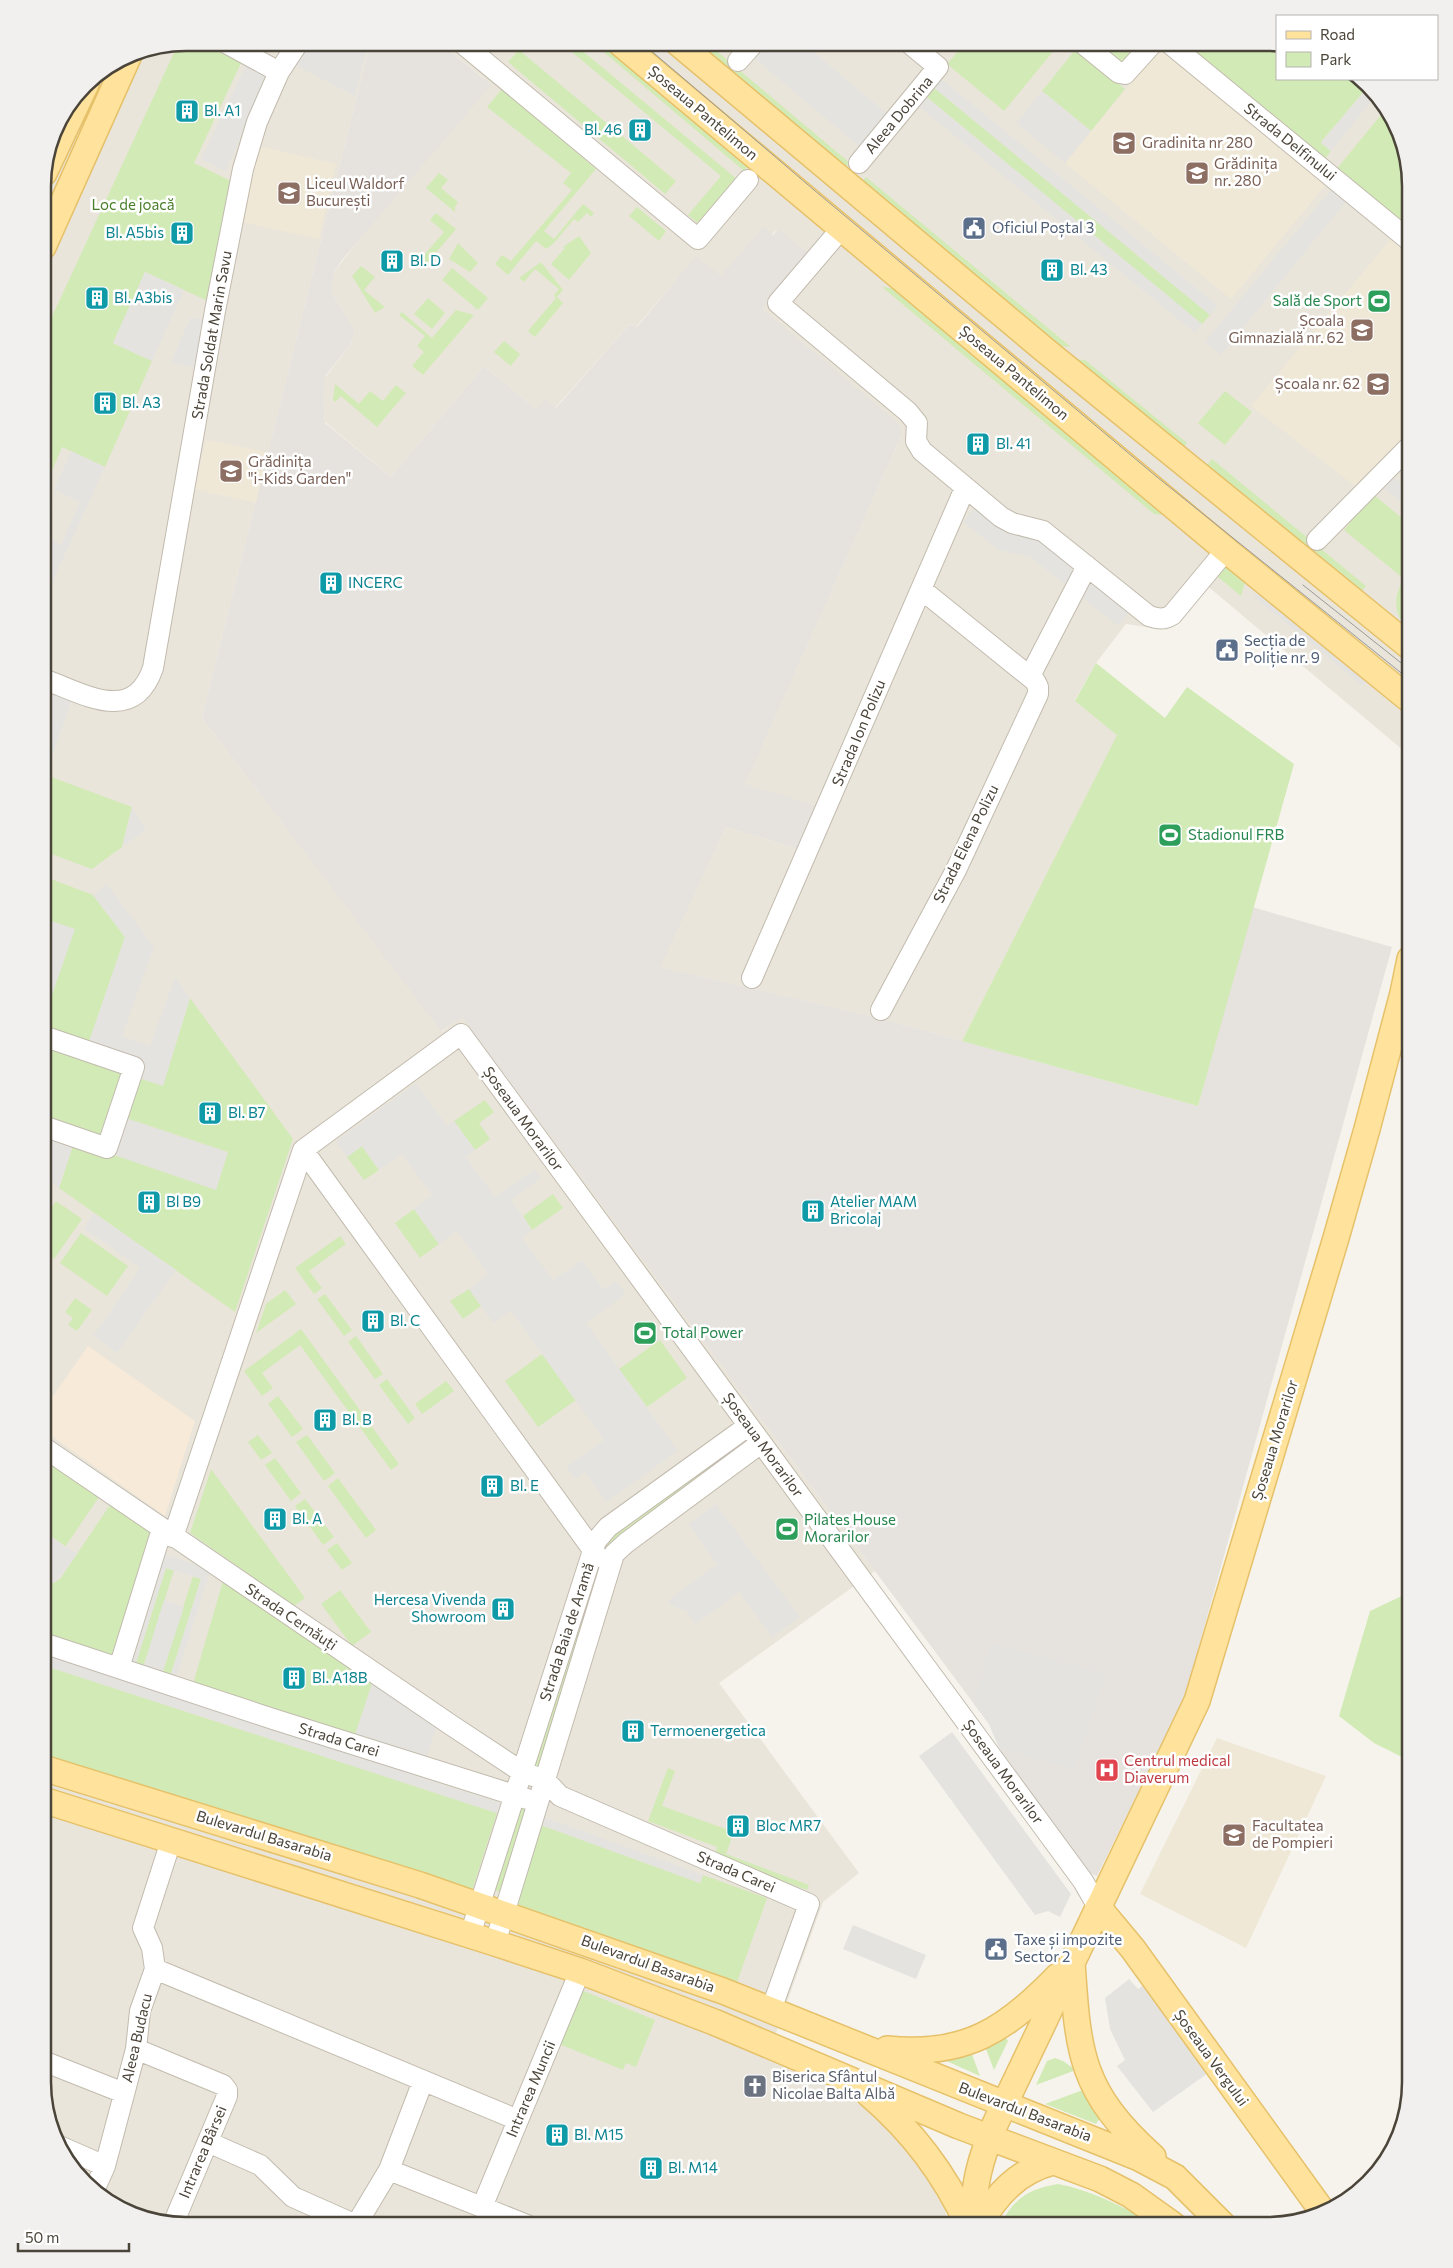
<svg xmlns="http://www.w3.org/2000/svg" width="1453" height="2268" viewBox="0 0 1453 2268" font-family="Commissioner,sans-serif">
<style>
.residential{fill:#eae5da}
.commercial{fill:#f7ead8}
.industrial{fill:#e6e2dd}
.education{fill:#efe8d6}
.green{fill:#d2eab5}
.parking{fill:#e5e3e0}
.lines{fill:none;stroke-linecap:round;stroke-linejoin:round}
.minor-casing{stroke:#c2bbae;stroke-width:22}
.major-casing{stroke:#e6c16a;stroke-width:28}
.minor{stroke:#fff;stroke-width:20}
.major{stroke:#ffe39c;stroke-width:25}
.tram{stroke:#9a9a9a;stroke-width:1}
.labels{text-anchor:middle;stroke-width:5;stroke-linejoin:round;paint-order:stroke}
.culture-label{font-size:15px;fill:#0d838f;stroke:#fff;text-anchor:start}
.street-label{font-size:15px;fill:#4b4439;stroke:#fff}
.education-label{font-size:15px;fill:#785e54;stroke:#fff;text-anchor:start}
.park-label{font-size:15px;fill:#4a7f2a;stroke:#fff}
.service-label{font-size:15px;fill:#4e5e75;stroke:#fff;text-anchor:start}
.leisure-label{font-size:15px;fill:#27864d;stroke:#fff;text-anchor:start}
.health-label{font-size:15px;fill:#be3a42;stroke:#fff;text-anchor:start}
.worship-label{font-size:15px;fill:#5b616d;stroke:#fff;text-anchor:start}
.rim{fill:none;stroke:#4b4439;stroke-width:2.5}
</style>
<rect width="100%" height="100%" fill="#f6f3ec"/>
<path class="residential" d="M186 43H370L202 718 442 1031 462 1016 875 1571 719 1683 859 1873 823 1902 767 2058 874 2104 913 2154 945 2210 948 2225H177L107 2201 57 2146 43 2082V177L85 84 132 53Z
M440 43H1277V79H1357L1396 122 1410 186V756L1205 584 1167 630 1126 624 1096 663 1075 700 1118 735 962 1041 879 1018 659 967 726 827 798 849 817 806 744 785 901 436 762 309 778 229 721 277 696 257 636 327 629 325 555 408 536 409 484 366 391 477 325 422 322 386 327 375 350 345 355 331 331 291 329 286 334 272 483 78Z"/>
<path class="commercial" d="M88 1346 195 1421 165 1516 43 1430V1410Z"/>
<path class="industrial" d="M370 43H440L491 85 342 260 334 272 331 291 355 331 350 345 326 375 323 392 325 423 391 477 484 366 536 409 545 399 556 408 629 325 637 327 696 256 721 276 763 227 773 235 778 229 808 253 762 309 898 423 901 429V436L745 784 818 806 798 849 726 827 660 967 879 1018 1198 1106 1252 907 1392 947 1185 1697 1097 1876 1087 1872 1006 1762 989 1724 462 1017 441 1031 202 718Z"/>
<path class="education" d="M1162 45 1328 182 1231 299 1065 163Z
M258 146 336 164 319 239 242 222Z
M1391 239 1410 254V436L1359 489 1251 406Z
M206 440 267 452 256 503 195 489Z
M1217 1738 1326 1776 1246 1948 1140 1894Z"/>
<path class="green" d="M186 43H201L241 63 194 163 231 181 208 301 145 272 113 343 152 361 105 467 62 447 43 492V336L178 44Z
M561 43H573L738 180 700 225 688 215 721 176Z
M593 43H612L752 162 744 171Z
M687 43H707L850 163 842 172Z
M965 43H1060L1004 111 947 64Z
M1091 43H1140L1120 67Z
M1178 43H1276L1277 79H1357L1366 89 1321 142 1331 151 1323 161Z
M1076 49 1125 89 1091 131 1042 91Z
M519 50 676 181 665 194 508 62Z
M932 86 1210 315 1202 324 924 95Z
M502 89 596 169 544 231 554 239 583 204 594 213 591 217 587 213 578 222 574 219 553 244 546 249 536 241 508 275 495 264 502 255 511 261 572 190 563 183 571 173 487 107Z
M1385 110 1396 122 1410 186V233L1335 171Z
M439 173 448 180 441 188 458 202 455 207V212L426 188Z
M866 177 1071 347 1048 345 858 186Z
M637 207 666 231 659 241 629 216Z
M436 213 456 229 428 262 416 269 414 267 444 232 430 220Z
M579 236 591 253 569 280 551 264 565 248 563 247Z
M458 243 478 263 470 272 449 259Z
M541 262 563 290 557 297 563 303 535 337 528 331 556 298 554 295 559 289 535 269 524 282 519 278Z
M361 266 375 277 364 290 385 307 375 313 352 276Z
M452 268 488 298 478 310 442 280Z
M882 287 907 290 1178 516 1154 514Z
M428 298 445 313 432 329 414 314Z
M456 310 474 315 423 375 412 366 424 352 417 346 425 336 399 315 402 312 432 338Z
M504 341 520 354 511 366 494 352Z
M1064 358 1085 360 1187 443 1178 453Z
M335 384 359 404 370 391 383 401 396 385 406 393 377 427 341 396 335 402 333 400Z
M1225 391 1252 412 1225 445 1198 423Z
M1212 459 1366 586 1356 599 1201 472Z
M1373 494 1410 525V633C1395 616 1391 600 1404 579L1344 530Z
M1226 554 1246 578 1241 596 1212 572Z
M1096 663 1165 718 1187 687 1294 764 1198 1106 962 1041 1117 735 1075 701Z
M43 774 132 807 122 847 92 869 43 851Z
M43 876 93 895 125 937 89 1042 43 1026Z
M190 998 293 1139 235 1312 59 1188 74 1142 114 1155 139 1078 163 1085Z
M43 1047 122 1074 101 1135 43 1116Z
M485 1100 494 1112 479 1123 490 1139 475 1150 454 1121Z
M362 1146 379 1170 364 1180 347 1157Z
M553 1194 563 1208 532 1230 523 1216Z
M56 1201 82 1219 54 1259 43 1251V1220Z
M414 1209 439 1244 420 1258 395 1223Z
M81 1233 128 1266 107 1296 60 1263Z
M340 1236 346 1244 309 1271 322 1288 314 1294 295 1268Z
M469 1289 481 1306 463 1319 450 1301Z
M285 1290 296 1304 256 1333 266 1304Z
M325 1294 352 1330 344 1336 317 1299Z
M75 1298 92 1310 77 1331 68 1325 73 1318 65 1312Z
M301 1329 399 1464 391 1470 300 1345 262 1373 273 1388 262 1396 244 1371Z
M356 1336 383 1374 375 1379 348 1342Z
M660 1340 687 1378 647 1407 619 1369Z
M542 1354 576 1400 538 1427 505 1381Z
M387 1379 415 1418 408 1424 379 1385Z
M446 1381 454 1391 422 1414 415 1404Z
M278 1396 303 1429 292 1437 268 1404Z
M258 1435 272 1453 261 1460 248 1442Z
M307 1435 335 1473 324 1481 296 1442Z
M736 1445 739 1449 610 1549 602 1542Z
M43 1458 99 1497 65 1547 43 1531Z
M275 1458 301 1493 291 1501 265 1465Z
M211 1469 305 1598 294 1606 190 1533Z
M338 1478 376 1530 366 1538 328 1486Z
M305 1499 334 1537 323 1545 295 1506Z
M110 1505 152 1533 113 1658 43 1634V1580L51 1583 60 1579Z
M337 1543 352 1563 342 1570 327 1550Z
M166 1568 174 1570 143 1668 135 1666Z
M193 1576 201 1579 170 1677 162 1674Z
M591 1578 597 1579 543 1768H533Z
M223 1581 373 1681 354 1738 193 1684Z
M340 1590 371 1632 352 1646 321 1604Z
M1410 1592V1761L1374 1743 1339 1716 1370 1611Z
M43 1665 497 1813 471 1894 43 1754Z
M668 1768 675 1771 662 1806 734 1832 726 1854 809 1885 807 1890 714 1856 717 1847 648 1821Z
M517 1806 527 1807 500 1892 494 1890Z
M541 1825 700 1883 703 1875 767 1898 736 1985 515 1907Z
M581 1990 655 2020 636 2067 626 2063 623 2070 559 2044Z
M1005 2036 1008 2041 994 2070 984 2044Z
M970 2049 980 2076 942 2059Z
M1055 2058 1063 2061 1076 2070 1036 2085 1047 2061Z
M1083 2090 1100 2118 1096 2124 1045 2104Z
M1058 2184C1090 2190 1117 2204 1145 2219L1146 2225H1000C1014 2198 1029 2189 1058 2184Z"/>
<path class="parking" d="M307 43H368L355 96 293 64Z
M767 43H803L890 116 862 149 754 58Z
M246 65 267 77 226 171 201 159Z
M939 77 1218 306 1210 315 932 86Z
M1366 89 1374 98 1331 151 1321 143Z
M1042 91 1091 131 1065 163 1016 123Z
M924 95 1202 324 1195 333 917 105Z
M1333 187 1348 199 1221 355 1205 342Z
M145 272 184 290 152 361 113 343Z
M190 318 205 319 196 368 171 362Z
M71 451 105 467 52 583 43 578V537L61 545 80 502 54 490Z
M1393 477 1410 491V509L1384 488Z
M977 504 1041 535 1081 567 1067 586 1030 557 999 550 963 522Z
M1092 576 1132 609 1118 626 1078 594Z
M1263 586 1372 676 1363 686 1254 597Z
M43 686 73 697 50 762 43 759Z
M132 807 146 830 122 847Z
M107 884 154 947 122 1036 150 1046 175 977 190 998 163 1086 139 1078 145 1061 89 1042 125 937 93 895Z
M43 918 75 929 47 1009 43 1007Z
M416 1083 447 1126 454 1121 475 1150 466 1157 495 1197 535 1169 541 1178 511 1200 532 1230 522 1238 553 1280 582 1260 604 1290 616 1281 626 1294 586 1323 678 1451 606 1502 585 1472 575 1479 566 1467 604 1440 511 1311 493 1323 469 1289 488 1274 457 1231 439 1244 414 1209 432 1195 402 1154 379 1170 362 1146 347 1157 336 1141Z
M126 1118 228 1152 216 1190 114 1155Z
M43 1133 74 1142 59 1188 43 1177Z
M94 1213 176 1270 117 1353 93 1336 140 1268 84 1228Z
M716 1504 800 1617 772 1637 739 1592 696 1624 686 1611 668 1604 671 1598 717 1564 688 1524Z
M43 1531 77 1554 56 1582 51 1583 43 1580Z
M163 1554 211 1569 176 1678 170 1677 201 1579 166 1568 135 1666 128 1663Z
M164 1600 184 1607 162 1674 143 1668Z
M991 1643 1105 1674 1074 1769 999 1748 989 1724 974 1704Z
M43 1654 500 1803 497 1813 43 1665Z
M373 1681 437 1726 425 1762 354 1738Z
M952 1732 1071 1894 1060 1917 1048 1911 1035 1915 919 1756Z
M544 1817 703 1875 700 1883 541 1825Z
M853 1925 926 1955 916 1979 843 1949Z
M1129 1979 1138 1989 1146 1983 1211 2071 1153 2112 1117 2066 1125 2060 1110 2029 1105 1998Z"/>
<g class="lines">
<g class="minor-casing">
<path id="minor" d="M462 43 698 239 748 180
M1082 43 1119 73 1125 74 1153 43
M1169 43 1410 241
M738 61 754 43
M279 72 298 43
M859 163 938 67 909 43
M841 229 778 303 908 412 917 423 916 441 922 451 1001 517 1012 523 1043 531 1149 616C1158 619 1164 620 1172 615L1226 550
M1317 540 1410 446
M1030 676 1087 566
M43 679C83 693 133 726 153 668L215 311 243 169 257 122 279 72 226 43
M752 978 965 488
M881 1010 956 870 1038 694V687L1035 681 921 589
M43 1126 107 1148 134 1067 43 1036
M303 1150 598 1557
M43 1447 451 1725 522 1772 545 1780 560 1796 809 1904 771 2010
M173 1537 303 1150 461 1034 1083 1881 1098 1907
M43 1643 273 1719 527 1799
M119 1668 162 1529
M470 1935 596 1541 608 1527 748 1426
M495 1943 614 1554 626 1543 761 1443
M155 1969 518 2120
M136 2049 223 2085 227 2090V2096L173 2224
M43 2061 124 2093
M208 2142 260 2165 293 2197 356 2225
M57 2145 105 2166
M389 2170 423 2081
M95 2188 105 2166 136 2049 140 2011 155 1969 152 1948 143 1928 171 1841
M482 2207 580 1971
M356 2225 389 2170 527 2225"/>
</g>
<g class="major-casing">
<path id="major" d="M620 43 1226 550 1410 700
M678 43 1046 351 1410 647
M44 173 86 84
M43 247 129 55
M43 1768 420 1885 723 1991 1139 2158 1175 2177 1223 2225
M43 1800 495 1943 580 1971 714 2022 959 2126 1100 2179 1131 2195 1173 2225
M1098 1907 1133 1949 1323 2212
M1072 1962C1078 2055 1081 2092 1153 2157
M887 2049C965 2057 1006 2030 1058 1976
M869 2094C911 2130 945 2174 968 2225
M973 2225C973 2186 980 2158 996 2122L1197 1701 1336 1238 1367 1129 1403 993 1410 959
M979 2225C997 2194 1018 2171 1053 2162"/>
</g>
<use href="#minor" class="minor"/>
<use href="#major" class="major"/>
<path class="tram" d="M642 43 814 190 1157 477 1410 680
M1303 585 1410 670"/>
</g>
<defs>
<g id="building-square" transform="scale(1.25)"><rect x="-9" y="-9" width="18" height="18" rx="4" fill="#0f9aa8" stroke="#fff"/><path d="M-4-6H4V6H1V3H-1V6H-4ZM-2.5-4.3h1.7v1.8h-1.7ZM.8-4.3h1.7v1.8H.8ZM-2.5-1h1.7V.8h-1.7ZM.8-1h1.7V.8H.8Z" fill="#fff"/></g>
<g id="school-square" transform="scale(1.25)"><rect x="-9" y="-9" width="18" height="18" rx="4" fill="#8d6e63" stroke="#fff"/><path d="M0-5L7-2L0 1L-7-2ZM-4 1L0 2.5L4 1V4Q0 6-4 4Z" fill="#fff"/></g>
<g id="civic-square" transform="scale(1.25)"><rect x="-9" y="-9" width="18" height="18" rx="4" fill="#5c6f8a" stroke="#fff"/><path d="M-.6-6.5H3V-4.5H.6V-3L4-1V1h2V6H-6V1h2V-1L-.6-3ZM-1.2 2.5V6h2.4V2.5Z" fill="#fff"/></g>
<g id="stadium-square" transform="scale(1.25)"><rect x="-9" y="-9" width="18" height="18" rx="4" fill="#2e9e5b" stroke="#fff"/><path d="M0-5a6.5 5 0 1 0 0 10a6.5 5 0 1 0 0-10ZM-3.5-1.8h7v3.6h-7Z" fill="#fff"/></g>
<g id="hospital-square" transform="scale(1.25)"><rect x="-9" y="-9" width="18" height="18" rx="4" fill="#e0444e" stroke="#fff"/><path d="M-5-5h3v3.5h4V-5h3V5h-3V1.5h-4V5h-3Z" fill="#fff"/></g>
<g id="university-square" transform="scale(1.25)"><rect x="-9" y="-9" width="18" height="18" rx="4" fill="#8d6e63" stroke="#fff"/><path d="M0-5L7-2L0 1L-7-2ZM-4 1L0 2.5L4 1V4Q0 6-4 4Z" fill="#fff"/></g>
<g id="church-square" transform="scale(1.25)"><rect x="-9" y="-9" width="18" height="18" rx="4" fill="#6b7280" stroke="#fff"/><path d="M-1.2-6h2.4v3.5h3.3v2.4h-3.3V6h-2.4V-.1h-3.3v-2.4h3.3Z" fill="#fff"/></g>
</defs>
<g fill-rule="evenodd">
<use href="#building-square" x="187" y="111"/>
<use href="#building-square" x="640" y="130"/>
<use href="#school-square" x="1124" y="143"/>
<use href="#school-square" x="1197" y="173"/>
<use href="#school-square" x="289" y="193"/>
<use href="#civic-square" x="974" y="228"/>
<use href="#building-square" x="182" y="233"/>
<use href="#building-square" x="392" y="261"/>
<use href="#building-square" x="1052" y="270"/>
<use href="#building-square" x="97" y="298"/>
<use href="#stadium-square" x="1379" y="301"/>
<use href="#school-square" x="1362" y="330"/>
<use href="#school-square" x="1378" y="384"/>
<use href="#building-square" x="105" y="403"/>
<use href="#building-square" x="978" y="444"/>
<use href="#school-square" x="231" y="471"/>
<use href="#building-square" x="331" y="583"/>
<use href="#civic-square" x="1227" y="650"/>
<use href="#stadium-square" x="1170" y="835"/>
<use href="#building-square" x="210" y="1113"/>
<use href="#building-square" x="149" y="1202"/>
<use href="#building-square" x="813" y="1211"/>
<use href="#building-square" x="373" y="1321"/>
<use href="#stadium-square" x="645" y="1333"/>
<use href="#building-square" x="325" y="1420"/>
<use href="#building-square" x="492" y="1486"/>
<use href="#building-square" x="275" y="1519"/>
<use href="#stadium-square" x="787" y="1529"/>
<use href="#building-square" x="503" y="1609"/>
<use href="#building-square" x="294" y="1678"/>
<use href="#building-square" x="633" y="1731"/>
<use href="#hospital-square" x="1107" y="1770"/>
<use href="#building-square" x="738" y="1826"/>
<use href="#university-square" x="1234" y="1835"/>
<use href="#civic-square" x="996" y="1949"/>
<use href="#church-square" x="755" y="2086"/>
<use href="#building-square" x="557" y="2135"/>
<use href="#building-square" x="651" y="2168"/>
</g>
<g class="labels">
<g class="culture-label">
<text x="204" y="116">Bl. A1</text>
<text x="622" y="135" text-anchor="end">Bl. 46</text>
<text x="164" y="238" text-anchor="end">Bl. A5bis</text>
<text x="410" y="266">Bl. D</text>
<text x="1070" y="275">Bl. 43</text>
<text x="114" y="303">Bl. A3bis</text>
<text x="122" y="408">Bl. A3</text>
<text x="996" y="449">Bl. 41</text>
<text x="348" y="588">INCERC</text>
<text x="228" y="1118">Bl. B7</text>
<text x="166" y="1207">Bl B9</text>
<text x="830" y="1207">Atelier MAM<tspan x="830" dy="17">Bricolaj</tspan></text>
<text x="390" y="1326">Bl. C</text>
<text x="342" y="1425">Bl. B</text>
<text x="510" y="1491">Bl. E</text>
<text x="292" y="1524">Bl. A</text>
<text x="486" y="1605" text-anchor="end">Hercesa Vivenda<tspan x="486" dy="17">Showroom</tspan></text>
<text x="312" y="1683">Bl. A18B</text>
<text x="650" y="1736">Termoenergetica</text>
<text x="756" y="1831">Bloc MR7</text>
<text x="574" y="2140">Bl. M15</text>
<text x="668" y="2173">Bl. M14</text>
</g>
<g class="street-label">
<text transform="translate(703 113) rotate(40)" y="5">Șoseaua Pantelimon</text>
<text transform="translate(899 115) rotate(-50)" y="5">Aleea Dobrina</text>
<text transform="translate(1290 142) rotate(39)" y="5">Strada Delfinului</text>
<text transform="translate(212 335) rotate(-80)" y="5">Strada Soldat Marin Savu</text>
<text transform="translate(1014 373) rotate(40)" y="5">Șoseaua Pantelimon</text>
<text transform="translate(859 733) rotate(-67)" y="5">Strada Ion Polizu</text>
<text transform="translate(966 844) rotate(-64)" y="5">Strada Elena Polizu</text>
<text transform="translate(523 1119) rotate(54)" y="5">Șoseaua Morarilor</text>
<text transform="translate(1275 1440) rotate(-73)" y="5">Șoseaua Morarilor</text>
<text transform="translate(763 1445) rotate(54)" y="5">Șoseaua Morarilor</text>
<text transform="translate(291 1617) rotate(34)" y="5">Strada Cernăuți</text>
<text transform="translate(567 1632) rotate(-72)" y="5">Strada Baia de Aramă</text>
<text transform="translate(339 1740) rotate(17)" y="5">Strada Carei</text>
<text transform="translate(1003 1772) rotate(54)" y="5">Șoseaua Morarilor</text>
<text transform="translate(264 1836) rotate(17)" y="5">Bulevardul Basarabia</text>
<text transform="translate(736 1872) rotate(23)" y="5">Strada Carei</text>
<text transform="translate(648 1964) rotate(20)" y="5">Bulevardul Basarabia</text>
<text transform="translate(137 2038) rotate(-77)" y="5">Aleea Budacu</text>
<text transform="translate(1211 2058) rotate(54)" y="5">Șoseaua Vergului</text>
<text transform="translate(531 2089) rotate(-67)" y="5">Intrarea Muncii</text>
<text transform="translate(1025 2112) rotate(21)" y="5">Bulevardul Basarabia</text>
<text transform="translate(203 2152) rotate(-67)" y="5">Intrarea Bârsei</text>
</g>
<g class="education-label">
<text x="1142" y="148">Gradinita nr 280</text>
<text x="1214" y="169">Grădinița<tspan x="1214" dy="17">nr. 280</tspan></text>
<text x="306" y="189">Liceul Waldorf<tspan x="306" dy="17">București</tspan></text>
<text x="1344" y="326" text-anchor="end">Școala<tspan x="1344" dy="17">Gimnazială nr. 62</tspan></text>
<text x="1360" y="389" text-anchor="end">Școala nr. 62</text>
<text x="248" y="467">Grădinița<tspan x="248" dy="17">"i-Kids Garden"</tspan></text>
<text x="1252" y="1831">Facultatea<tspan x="1252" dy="17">de Pompieri</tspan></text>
</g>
<g class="park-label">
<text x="133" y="210">Loc de joacă</text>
</g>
<g class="service-label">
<text x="992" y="233">Oficiul Poștal 3</text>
<text x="1244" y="646">Secția de<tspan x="1244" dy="17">Poliție nr. 9</tspan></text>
<text x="1014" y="1945">Taxe și impozite<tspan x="1014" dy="17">Sector 2</tspan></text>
</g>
<g class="leisure-label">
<text x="1362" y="306" text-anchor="end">Sală de Sport</text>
<text x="1188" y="840">Stadionul FRB</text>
<text x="662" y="1338">Total Power</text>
<text x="804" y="1525">Pilates House<tspan x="804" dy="17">Morarilor</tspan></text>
</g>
<g class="health-label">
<text x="1124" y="1766">Centrul medical<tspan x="1124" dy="17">Diaverum</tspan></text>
</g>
<g class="worship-label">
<text x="772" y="2082">Biserica Sfântul<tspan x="772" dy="17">Nicolae Balta Albă</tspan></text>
</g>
</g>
<path d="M0 0H1453V2268H0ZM186 51H1267A135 135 0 0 1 1402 186V2082A135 135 0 0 1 1267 2217H186A135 135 0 0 1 51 2082V186A135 135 0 0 1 186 51Z" fill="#f1f0ef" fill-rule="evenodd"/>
<path class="rim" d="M186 51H1267A135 135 0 0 1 1402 186V2082A135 135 0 0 1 1267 2217H186A135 135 0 0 1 51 2082V186A135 135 0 0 1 186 51Z"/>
<rect x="1276" y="15" width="162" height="65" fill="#ffffff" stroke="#b7b4b0"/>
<rect x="1286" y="31" width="25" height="8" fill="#ffe39c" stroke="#b7b4b0"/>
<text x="1320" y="40" font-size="15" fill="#4b4439">Road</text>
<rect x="1286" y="52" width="25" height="15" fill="#d2eab5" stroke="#b7b4b0"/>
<text x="1320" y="65" font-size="15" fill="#4b4439">Park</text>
<path d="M18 2243v8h111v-8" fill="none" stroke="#4b4439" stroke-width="2.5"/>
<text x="25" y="2243" font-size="15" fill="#4b4439" stroke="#ffffff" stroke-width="4" paint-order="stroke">50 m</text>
</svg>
